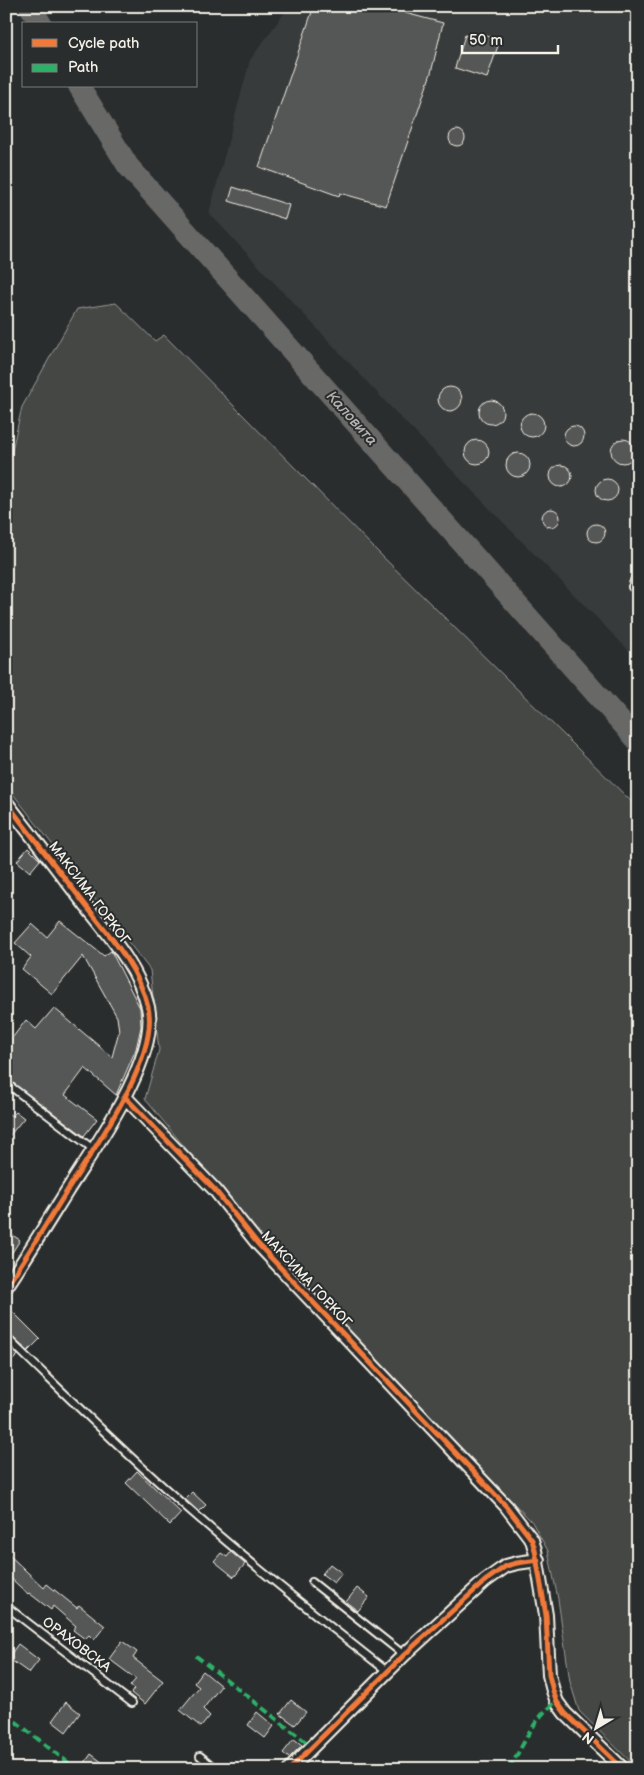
<svg xmlns="http://www.w3.org/2000/svg" width="644" height="1775" viewBox="0 0 644 1775" font-family="'Balsamiq Sans',sans-serif">
<style>
.built{fill:#373a3a}
.green{fill:#444645;stroke:#9c9c96}
.lines{fill:none;stroke-linecap:round;stroke-linejoin:round}
.river{stroke:#676866;stroke-width:22}
.building{fill:#555756;stroke:#f4f1e8}
.service-casing{stroke:#f4f1e8;stroke-width:10}
.minor-casing{stroke:#f4f1e8;stroke-width:16}
.service{stroke:#2a2d2e;stroke-width:6}
.minor{stroke:#2a2d2e;stroke-width:12}
.quiet{stroke:#2db169;stroke-width:4;stroke-dasharray:8 4;stroke-linecap:butt}
.cycleway-casing{stroke:#2a2d2e;stroke-width:8}
.cycleway{stroke:#f17a3a;stroke-width:5}
.labels{text-anchor:middle;stroke-width:4;stroke-linejoin:round;paint-order:stroke}
.street-label{font-size:14px;fill:#f4f1e8;stroke:#2a2d2e}
.water-label{font-size:15px;font-style:italic;fill:#b5b3ae;stroke:#2a2d2e}
</style>
<rect width="100%" height="100%" fill="#2a2d2e"/>
<filter id="ink" filterUnits="userSpaceOnUse"><feTurbulence type="fractalNoise" baseFrequency=".02" numOctaves="2"/><feDisplacementMap in="SourceGraphic" scale="10" xChannelSelector="R" yChannelSelector="G"/><feConvolveMatrix kernelMatrix="1 2 1 2 8 2 1 2 1" color-interpolation-filters="sRGB"/></filter>
<g filter="url(#ink)">
<path class="built" d="M289 6H638V660L398 415 209 213 250 60Z"/>
<path class="green" d="M116 303 155 341 164 335 379 553 638 808V1769L579 1711 570 1682 558 1599 548 1551 532 1522 272 1253 145 1099 159 1050 150 970 10 790 6 757V476L22 407 77 309Z"/>
<g class="lines">
<path class="river" d="M30 6 41 24
M79 86 128 166 638 741"/>
</g>
<path class="building" d="M314 6H398L406 9 405 13 443 23 431 73 386 206 340 193 339 196 259 167Z
M480 34 500 40 487 78 455 68 465 35 476 39Z
M449 138a8 8 0 1 1 16 0a8 8 0 1 1-16 0Z
M233 187 289 205 285 219 229 201Z
M438 399a12 12 0 1 1 24 0a12 12 0 1 1-24 0Z
M479 412a12 12 0 1 1 24 0a12 12 0 1 1-24 0Z
M520 425a12 12 0 1 1 24 0a12 12 0 1 1-24 0Z
M564 436a10 10 0 1 1 20 0a10 10 0 1 1-20 0Z
M611 451a12 12 0 1 1 24 0a12 12 0 1 1-24 0Z
M465 452a12 12 0 1 1 24 0a12 12 0 1 1-24 0Z
M506 465a12 12 0 1 1 24 0a12 12 0 1 1-24 0Z
M550 476a11 11 0 1 1 22 0a11 11 0 1 1-22 0Z
M596 490a11 11 0 1 1 22 0a11 11 0 1 1-22 0Z
M542 518a9 9 0 1 1 18 0a9 9 0 1 1-18 0Z
M587 533a9 9 0 1 1 18 0a9 9 0 1 1-18 0Z
M28 848 40 860 30 872 17 861Z
M60 921 104 956 111 951 140 1008 141 1027 136 1049 116 1095 85 1068 65 1095 97 1119 84 1136 6 1078V1046L26 1020 36 1029 54 1008 112 1057 119 1031 117 1017 83 956 52 994 22 969 31 957 15 943 32 924 47 937Z
M6 1112 12 1116 16 1112 24 1118 6 1140Z
M6 1231 20 1240 6 1262Z
M6 1305 40 1339 28 1351 6 1332Z
M6 1344 18 1355 6 1367Z
M137 1471 181 1513 170 1525 126 1483Z
M192 1492 206 1505 199 1512 185 1499Z
M6 1552 44 1588 47 1584 77 1608 79 1605 105 1626 94 1640 89 1635 85 1639 73 1630 76 1626 53 1606 51 1610 29 1593 28 1594 6 1574Z
M231 1552 245 1564 234 1577 214 1561 221 1553 227 1557Z
M330 1564 342 1573 334 1583 322 1574Z
M357 1588 369 1597 358 1611 346 1602Z
M122 1641 137 1652 133 1658 163 1681 145 1704 131 1693 134 1689 130 1686 136 1679 109 1659Z
M18 1644 39 1660 29 1673 8 1658Z
M203 1671 221 1686 203 1709 210 1716 201 1727 180 1710 199 1687 194 1683Z
M291 1700 306 1712 295 1725 280 1714Z
M66 1702 80 1713 66 1732 52 1721Z
M257 1712 274 1726 265 1738 248 1725Z
M294 1739 302 1745 289 1758 283 1753Z
M91 1754 111 1769H91L84 1764Z"/>
<g class="lines">
<g class="service-casing">
<path id="service" d="M632 587 638 570
M6 1083 93 1149
M6 1337C59 1388 111 1440 166 1489 237 1553 313 1613 388 1672
M312 1582 404 1655
M6 1606 132 1703
M200 1756 216 1769"/>
</g>
<g class="minor-casing">
<path id="minor" d="M6 802C33 838 60 872 87 907 111 937 139 969 148 1007 160 1058 94 1148 67 1191 47 1223 27 1256 6 1287
M125 1097 215 1190 258 1244 506 1506 532 1540 535 1550 546 1615 549 1675 553 1691 557 1702 565 1713 623 1769
M290 1769 404 1655 485 1581 506 1566 517 1563 538 1560"/>
</g>
<use href="#service" class="service"/>
<use href="#minor" class="minor"/>
<path class="quiet" d="M196 1656 311 1746
M6 1714 71 1765
M509 1769C522 1748 536 1713 557 1702"/>
<g class="cycleway-casing">
<path id="cycleway" d="M6 802C33 838 60 872 87 907 111 937 139 969 148 1007 160 1058 94 1148 67 1191 47 1223 27 1256 6 1287
M125 1097 215 1190 258 1244 506 1506 532 1540 535 1550 546 1615 549 1675 553 1691 557 1702 565 1713 623 1769
M290 1769 404 1655 485 1581 506 1566 517 1563 538 1560"/>
</g>
<use href="#cycleway" class="cycleway"/>
</g>
</g>
<g class="labels">
<g class="street-label">
<text transform="translate(90 893) rotate(53)" y="5">МАКСИМА ГОРКОГ</text>
<text transform="translate(307 1279) rotate(47)" y="5">МАКСИМА ГОРКОГ</text>
<text transform="translate(77 1644) rotate(37)" y="5">ОРАХОВСКА</text>
</g>
<g class="water-label">
<text transform="translate(352 418) rotate(48)" y="5">Каловита</text>
</g>
</g>
<rect width="644" height="1775" fill="none" stroke="#2a2d2e" stroke-width="25"/>
<rect x="12" y="12" width="619" height="1750" fill="none" stroke="#f4f1e8" stroke-width="2" filter="url(#ink)"/>
<rect x="22" y="22" width="175" height="65" fill="#2a2d2e" stroke="#7b7b78"/>
<rect x="32" y="39" width="25" height="8" fill="#f17a3a" stroke="#7b7b78"/>
<text x="68" y="48" font-size="15" fill="#f4f1e8">Cycle path</text>
<rect x="32" y="64" width="25" height="8" fill="#2db169" stroke="#7b7b78"/>
<text x="68" y="72" font-size="15" fill="#f4f1e8">Path</text>
<g transform="translate(596 1728) rotate(218)" stroke="#2a2d2e" stroke-width="4" paint-order="stroke">
<path d="M0-4L9 19L0 12L-9 19Z" fill="#f4f1e8"/>
<text y="-8" font-size="14" font-weight="bold" text-anchor="middle" fill="#f4f1e8">N</text>
</g>
<path d="M462 45v8h96v-8" fill="none" stroke="#f4f1e8" stroke-width="2.5"/>
<text x="469" y="45" font-size="15" fill="#f4f1e8" stroke="#2a2d2e" stroke-width="4" paint-order="stroke">50 m</text>
</svg>
